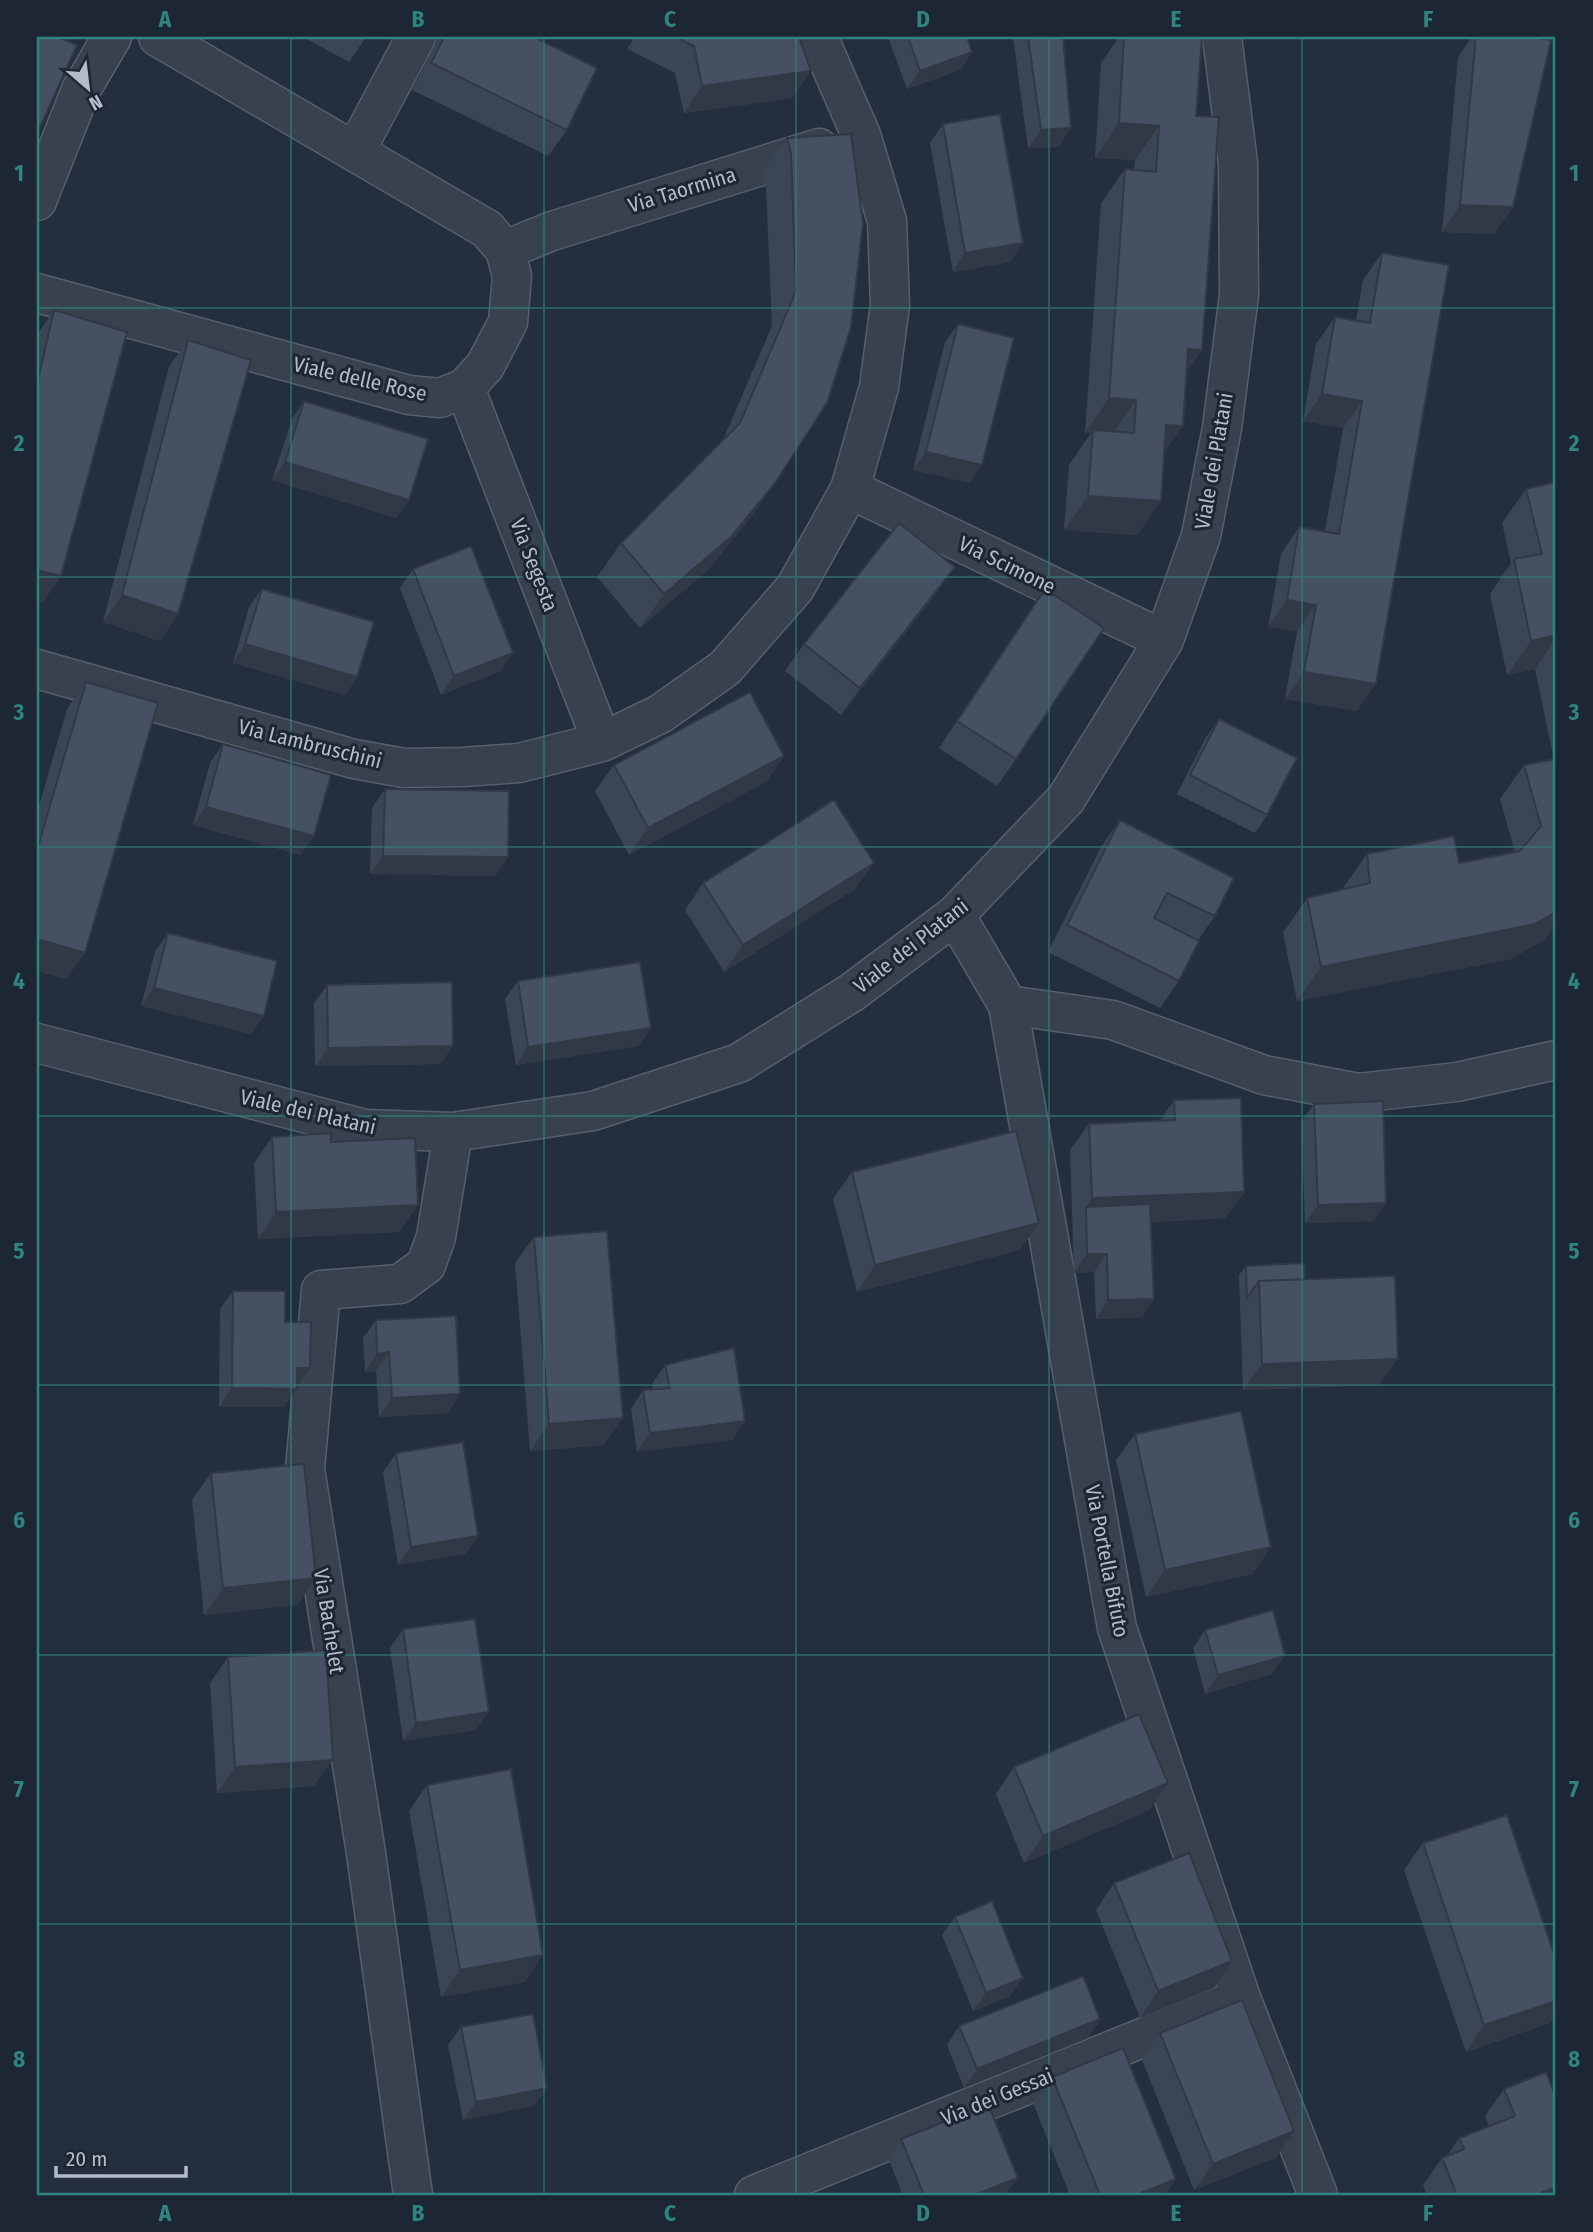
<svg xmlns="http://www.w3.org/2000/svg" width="1593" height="2232" viewBox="0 0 1593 2232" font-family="'Fira Sans Condensed',sans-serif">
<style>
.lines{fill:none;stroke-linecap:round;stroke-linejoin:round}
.minor-casing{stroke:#565f6c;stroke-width:41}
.minor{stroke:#38414e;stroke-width:38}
.wall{fill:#3b4654}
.shaded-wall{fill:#303945}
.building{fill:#455162;stroke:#303945;stroke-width:2}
.grid{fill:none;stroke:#308480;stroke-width:2;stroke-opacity:0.55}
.labels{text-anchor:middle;stroke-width:6;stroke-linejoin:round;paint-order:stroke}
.street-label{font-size:21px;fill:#b4bcc9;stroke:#1d2633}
.neatline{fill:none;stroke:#308480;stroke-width:2.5}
.grid-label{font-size:23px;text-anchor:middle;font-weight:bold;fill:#308480}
</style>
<rect width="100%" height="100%" fill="#242f3e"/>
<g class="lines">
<g class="minor-casing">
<path id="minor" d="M355 152 416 37
M37 201 81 90 112 37
M505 250 552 231 819 148
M37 293 409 395 440 398 465 388 485 366 508 322 512 276 505 250 487 229 158 37
M465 388 602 742
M850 489 1164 640
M37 669 354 759 404 768 463 767 519 763 602 742 660 714 725 668 795 588 850 489 879 387 890 305 887 221 861 135 823 48 814 37
M955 915 1008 1005 1117 1628 1241 1998 1318 2195
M1008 1005 1113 1020 1264 1075 1358 1093 1457 1082 1556 1060
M37 1043 365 1129 453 1132 593 1111 739 1063 851 993 955 915 1066 799 1164 640 1201 536 1222 428 1239 295 1238 163 1222 37
M413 2195 366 1853 305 1469 321 1290 400 1284 426 1265 436 1237 453 1132
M754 2195 1241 1998"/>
</g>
<use href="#minor" class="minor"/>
</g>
<path class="wall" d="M303 37H366L349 62Z
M439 37H534L567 130 548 156 412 90Z
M635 37H799L811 71 792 98 684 113 675 73 627 49Z
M888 37H967L972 52 960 70 907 89Z
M1013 37H1063L1071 128 1058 147 1028 148Z
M1119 37H1202L1196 116 1202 350 1187 371 1164 453 1161 501 1137 535 1064 530 1069 465 1091 433H1085L1101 203 1125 169 1134 170 1135 160 1095 158 1101 63Z
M1472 37H1529L1513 207 1494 234 1442 232 1458 57Z
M943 124 1023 243 1010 262 953 272 930 143Z
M851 134 775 483 751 517 708 570 640 628 597 577 621 543 723 440 772 326 766 187 763 172 787 138Z
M1382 253 1357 711 1285 699 1297 631 1268 627 1281 554 1299 527 1325 531 1343 428 1303 421 1316 344 1335 317 1356 321 1363 280Z
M54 310 61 576 42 603 37 602V335Z
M958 324 970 483 913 470 945 342Z
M188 340 178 614 160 641 103 622 169 367Z
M304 401 409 500 396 518 272 480 292 419Z
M1556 482V925L1544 940 1511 959 1297 1001 1283 933 1307 898 1343 890V888L1367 854 1459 863 1515 852 1500 799 1524 765 1554 760 1535 669 1507 675 1490 594 1511 563 1502 523 1526 489Z
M413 569 501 671 441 695 400 588Z
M262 589 357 677 345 695 233 663 249 607Z
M1045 589 1016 759 997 786 939 748Z
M936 594 841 715 785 671 804 644Z
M86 682 66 979 37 971V813L67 709Z
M1219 719 1267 815 1255 833 1177 794 1206 737Z
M223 744 301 855 193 825 210 763Z
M784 756 766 782 629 855 595 791 614 765Z
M385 789 508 857 495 876 370 874 372 808Z
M1120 820 1215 916 1198 940 1179 981 1160 1008 1048 952 1101 847Z
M703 883 855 889 724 972 685 910Z
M168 933 251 1034 141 1006 155 952Z
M518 981 651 1028 638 1046 516 1065 505 999Z
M327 985 453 1046 440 1064 315 1066 314 1003Z
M1174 1100 1244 1192 1225 1218 1151 1222 1154 1299 1142 1317 1096 1319 1094 1272 1074 1273 1070 1150 1089 1124 1160 1121Z
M1314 1104 1374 1221 1305 1223 1301 1122Z
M272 1137 331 1142 418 1205 399 1232 258 1239 254 1163Z
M852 1172 1039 1223 1020 1250 857 1292 833 1199Z
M534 1237 604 1445 530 1451 515 1263Z
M1246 1266 1305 1279 1379 1385 1243 1390 1239 1275Z
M233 1291 285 1322 297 1386 284 1407H219L220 1309Z
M376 1320 448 1413 379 1417 376 1371 365 1372 363 1338Z
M665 1365 745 1421 732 1440 637 1452 631 1409 643 1390H653L652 1384Z
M1135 1434 1253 1574 1146 1597 1116 1460Z
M396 1453 478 1536 465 1554 398 1565 383 1472Z
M211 1473 316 1578 297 1605 204 1615 192 1500Z
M403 1629 476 1730 403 1741 390 1648Z
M1205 1630 1272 1674 1205 1694 1193 1648Z
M228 1657 314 1786 217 1793 210 1683Z
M1014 1767 1150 1810 1024 1863 996 1794Z
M427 1785 525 1982 441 1997 409 1811Z
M1423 1843 1556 2001V2014L1550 2023 1466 2052 1404 1870Z
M1114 1883 1232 1961 1214 1988 1140 2018 1096 1910Z
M955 1917 1010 1996 973 2011 942 1935Z
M1100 2019 1088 2038 964 2088 947 2045 959 2026Z
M461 2027 547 2088 534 2106 463 2120 448 2045Z
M1160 2033 1294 2131 1276 2158 1194 2190 1142 2060Z
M1052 2077 1176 2179 1165 2195H1070L1033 2103Z
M1504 2089 1556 2195H1427L1423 2185 1442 2158 1447 2156 1459 2138 1489 2126 1485 2116Z
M901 2139 1005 2195H903L888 2158Z"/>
<path class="shaded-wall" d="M972 52 960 70 907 89 920 71Z
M811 71 792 98 684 113 702 86Z
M1119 123 1159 126 1135 160 1095 158Z
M1071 128 1058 147 1028 148 1041 130Z
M1460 205 1513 207 1494 234 1442 232Z
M1023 243 1010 262 953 272 965 253Z
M1188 349 1202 350 1178 384Z
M1322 394 1362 401 1343 428 1303 421Z
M1109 398 1136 400 1112 435 1093 430 1091 433H1085Z
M1166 425 1183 426 1159 460Z
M926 452 982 465 970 483 913 470Z
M285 462 409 500 396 518 272 480Z
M775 483 751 517 708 570 640 628 664 594Z
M1088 496 1161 501 1137 535 1064 530Z
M955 567 936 594 841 715 860 688Z
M37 570 61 576 42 603 37 602Z
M122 595 178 614 160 641 103 622Z
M1287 600 1316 605 1297 631 1268 627Z
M1556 635V639L1535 669 1507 675 1531 641Z
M245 644 357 677 345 695 233 663Z
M513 653 501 671 441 695 454 676Z
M1304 672 1376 684 1357 711 1285 699Z
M784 756 766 782 629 855 648 828Z
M206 807 314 836 301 855 193 825Z
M383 856 508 857 495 876 370 874Z
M874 863 855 889 724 972 743 945Z
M1556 912V925L1544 940 1511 959 1297 1001 1321 967Z
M37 939 85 953 66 979 37 971Z
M154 988 264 1016 251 1034 141 1006Z
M651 1028 638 1046 516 1065 528 1047Z
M453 1046 440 1064 315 1066 328 1048Z
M1244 1192 1225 1218 1086 1224V1207L1092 1198Z
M1386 1203 1374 1221 1305 1223 1318 1205Z
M418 1205 399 1232 258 1239 276 1212Z
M1039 1223 1020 1250 857 1292 875 1265Z
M1087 1254H1107L1094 1272 1074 1273Z
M1154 1299 1142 1317 1096 1319 1108 1300Z
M389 1352 376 1371 365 1372 377 1354Z
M1398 1359 1379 1385 1243 1390 1262 1364Z
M297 1368H310L297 1386H284Z
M232 1388 297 1389 284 1407H219Z
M460 1394 448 1413 379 1417 392 1398Z
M623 1418 604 1445 530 1451 549 1424Z
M745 1421 732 1440 637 1452 650 1433Z
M478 1536 465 1554 398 1565 411 1547Z
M1271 1547 1253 1574 1146 1597 1165 1570Z
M316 1578 297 1605 204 1615 223 1588Z
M1285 1656 1272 1674 1205 1694 1218 1675Z
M489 1712 476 1730 403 1741 416 1723Z
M333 1760 314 1786 217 1793 235 1767Z
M1168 1783 1150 1810 1024 1863 1043 1836Z
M543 1955 525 1982 441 1997 460 1970Z
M1232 1961 1214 1988 1140 2018 1158 1991Z
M1023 1978 1010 1996 973 2011 986 1993Z
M1556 2001V2014L1550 2023 1466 2052 1484 2025Z
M1100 2019 1088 2038 964 2088 977 2069Z
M547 2088 534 2106 463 2120 476 2102Z
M1294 2131 1276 2158 1194 2190 1213 2164Z
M1018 2178 1005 2195H974Z
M1176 2179 1165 2195H1136Z
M1556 2187V2195H1536Z"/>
<path class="building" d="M37 37H58L77 45 37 134Z
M444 37H534L597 68 567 130 431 63Z
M675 37H799L811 71 702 86 694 46Z
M908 37H967L972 52 920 71Z
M1028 37H1063L1071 128 1041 130Z
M1124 37H1202L1196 116 1219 117 1202 350 1188 349 1183 426 1166 425 1161 501 1088 496 1093 430 1134 433 1136 400 1109 398 1125 169 1156 172 1159 126 1119 123Z
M1476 37H1529L1551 40 1513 207 1460 205Z
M1000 114 1023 243 965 253 943 124Z
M851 134 863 223 851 327 827 403 775 483 732 536 664 594 621 543 740 423 796 291 791 153 787 138Z
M1382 253 1449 265 1376 684 1304 672 1316 605 1287 600 1299 527 1339 534 1362 401 1322 394 1335 317 1370 323Z
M54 310 127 332 61 576 37 570V384Z
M958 324 1014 338 982 465 926 452Z
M188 340 251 360 178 614 122 595Z
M304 401 428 439 409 500 285 462Z
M1556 482V635L1531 641 1514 559 1542 554 1526 489Z
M899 523 955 567 860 688 804 644Z
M471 546 513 653 454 676 413 569Z
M262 589 374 622 357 677 245 644Z
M1045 589 1104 628 1016 759 957 721Z
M86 682 158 703 85 953 37 939V850Z
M750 692 784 756 648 828 614 765Z
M1219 719 1297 758 1267 815 1190 775Z
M223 744 331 775 314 836 206 807Z
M1556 759V912L1535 924 1321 967 1307 898 1370 883 1367 854 1454 836 1459 863 1520 851 1541 826 1524 765Z
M385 789 509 791 508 857 383 856Z
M834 800 874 863 743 945 703 883Z
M1120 820 1234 878 1215 916 1167 893 1154 918 1199 941 1179 981 1067 925Z
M168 933 277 961 264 1016 154 988Z
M640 962 651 1028 528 1047 518 981Z
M452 982 453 1046 328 1048 327 985Z
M1241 1098 1244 1192 1092 1198 1089 1124 1175 1120 1174 1100Z
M1383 1101 1386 1203 1318 1205 1314 1104Z
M1016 1131 1039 1223 875 1265 852 1172Z
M331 1133V1142L415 1138 418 1205 276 1212 272 1137Z
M1150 1204 1154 1299 1108 1300 1107 1254H1087L1086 1207Z
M607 1231 623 1418 549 1424 534 1237Z
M1304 1263 1305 1279 1259 1281 1247 1298 1246 1266Z
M1395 1276 1398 1359 1262 1364 1259 1281Z
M233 1291H285V1322H311L310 1368H297V1389L232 1388Z
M456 1316 460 1394 392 1398 389 1352 377 1354 376 1320Z
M734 1348 745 1421 650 1433 643 1390 670 1388 665 1365Z
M1241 1411 1271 1547 1165 1570 1135 1434Z
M463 1442 478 1536 411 1547 396 1453Z
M304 1464 316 1578 223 1588 211 1473Z
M1273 1610 1285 1656 1218 1675 1205 1630Z
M475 1619 489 1712 416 1723 403 1629Z
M326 1650 333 1760 235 1767 228 1657Z
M1139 1714 1168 1783 1043 1836 1014 1767Z
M511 1769 543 1955 460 1970 427 1785Z
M1507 1815 1556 1960V2001L1484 2025 1423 1843Z
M1189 1853 1232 1961 1158 1991 1114 1883Z
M992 1901 1023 1978 986 1993 955 1917Z
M1083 1976 1100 2019 977 2069 959 2026Z
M1242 2000 1294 2131 1213 2164 1160 2033Z
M533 2014 547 2088 476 2102 461 2027Z
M1123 2048 1176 2179 1136 2195H1100L1052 2077Z
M1546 2072 1556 2098V2187L1536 2195H1457L1442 2158 1464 2149 1459 2138 1515 2116 1504 2089Z
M988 2104 1018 2178 974 2195H924L901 2139Z"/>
<path class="grid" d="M291 37V2195M544 37V2195M796 37V2195M1049 37V2195M1302 37V2195M37 308H1556M37 577H1556M37 847H1556M37 1116H1556M37 1385H1556M37 1655H1556M37 1924H1556"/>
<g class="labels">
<g class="street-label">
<text transform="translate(682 190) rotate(-17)" y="7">Via Taormina</text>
<text transform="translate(360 379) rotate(13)" y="7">Viale delle Rose</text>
<text transform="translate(1214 461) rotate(-80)" y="7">Viale dei Platani</text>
<text transform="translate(534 565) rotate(69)" y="7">Via Segesta</text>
<text transform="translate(1007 565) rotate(26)" y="7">Via Scimone</text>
<text transform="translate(310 744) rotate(14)" y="7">Via Lambruschini</text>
<text transform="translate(911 946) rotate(-38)" y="7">Viale dei Platani</text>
<text transform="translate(308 1112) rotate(13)" y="7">Viale dei Platani</text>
<text transform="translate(1107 1561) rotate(79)" y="7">Via Portella Bifuto</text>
<text transform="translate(329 1621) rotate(81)" y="7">Via Bachelet</text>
<text transform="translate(997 2097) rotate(-22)" y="7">Via dei Gessai</text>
</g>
</g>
<rect width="1593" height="2232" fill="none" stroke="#1d2633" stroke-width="77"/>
<g transform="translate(88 88) rotate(152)" stroke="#1d2633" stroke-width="5" paint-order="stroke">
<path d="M0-5L12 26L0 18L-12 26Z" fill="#b4bcc9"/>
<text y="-10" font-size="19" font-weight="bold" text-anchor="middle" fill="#b4bcc9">N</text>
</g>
<path d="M56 2166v10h130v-10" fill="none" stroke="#b4bcc9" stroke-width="3.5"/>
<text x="66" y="2166" font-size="21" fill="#b4bcc9" stroke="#1d2633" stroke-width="5" paint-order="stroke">20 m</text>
<rect x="38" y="38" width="1516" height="2156" class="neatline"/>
<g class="grid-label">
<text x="165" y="27">A</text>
<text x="418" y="27">B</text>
<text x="670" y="27">C</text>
<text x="923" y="27">D</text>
<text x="1176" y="27">E</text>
<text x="1428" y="27">F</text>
<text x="19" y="181">1</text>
<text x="1574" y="181">1</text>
<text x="19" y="451">2</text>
<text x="1574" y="451">2</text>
<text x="19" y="720">3</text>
<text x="1574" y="720">3</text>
<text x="19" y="989">4</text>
<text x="1574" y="989">4</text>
<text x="19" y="1259">5</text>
<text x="1574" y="1259">5</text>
<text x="19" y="1528">6</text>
<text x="1574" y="1528">6</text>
<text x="19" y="1797">7</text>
<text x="1574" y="1797">7</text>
<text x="19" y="2067">8</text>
<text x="1574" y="2067">8</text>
<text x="165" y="2221">A</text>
<text x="418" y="2221">B</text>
<text x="670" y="2221">C</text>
<text x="923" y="2221">D</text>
<text x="1176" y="2221">E</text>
<text x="1428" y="2221">F</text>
</g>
</svg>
